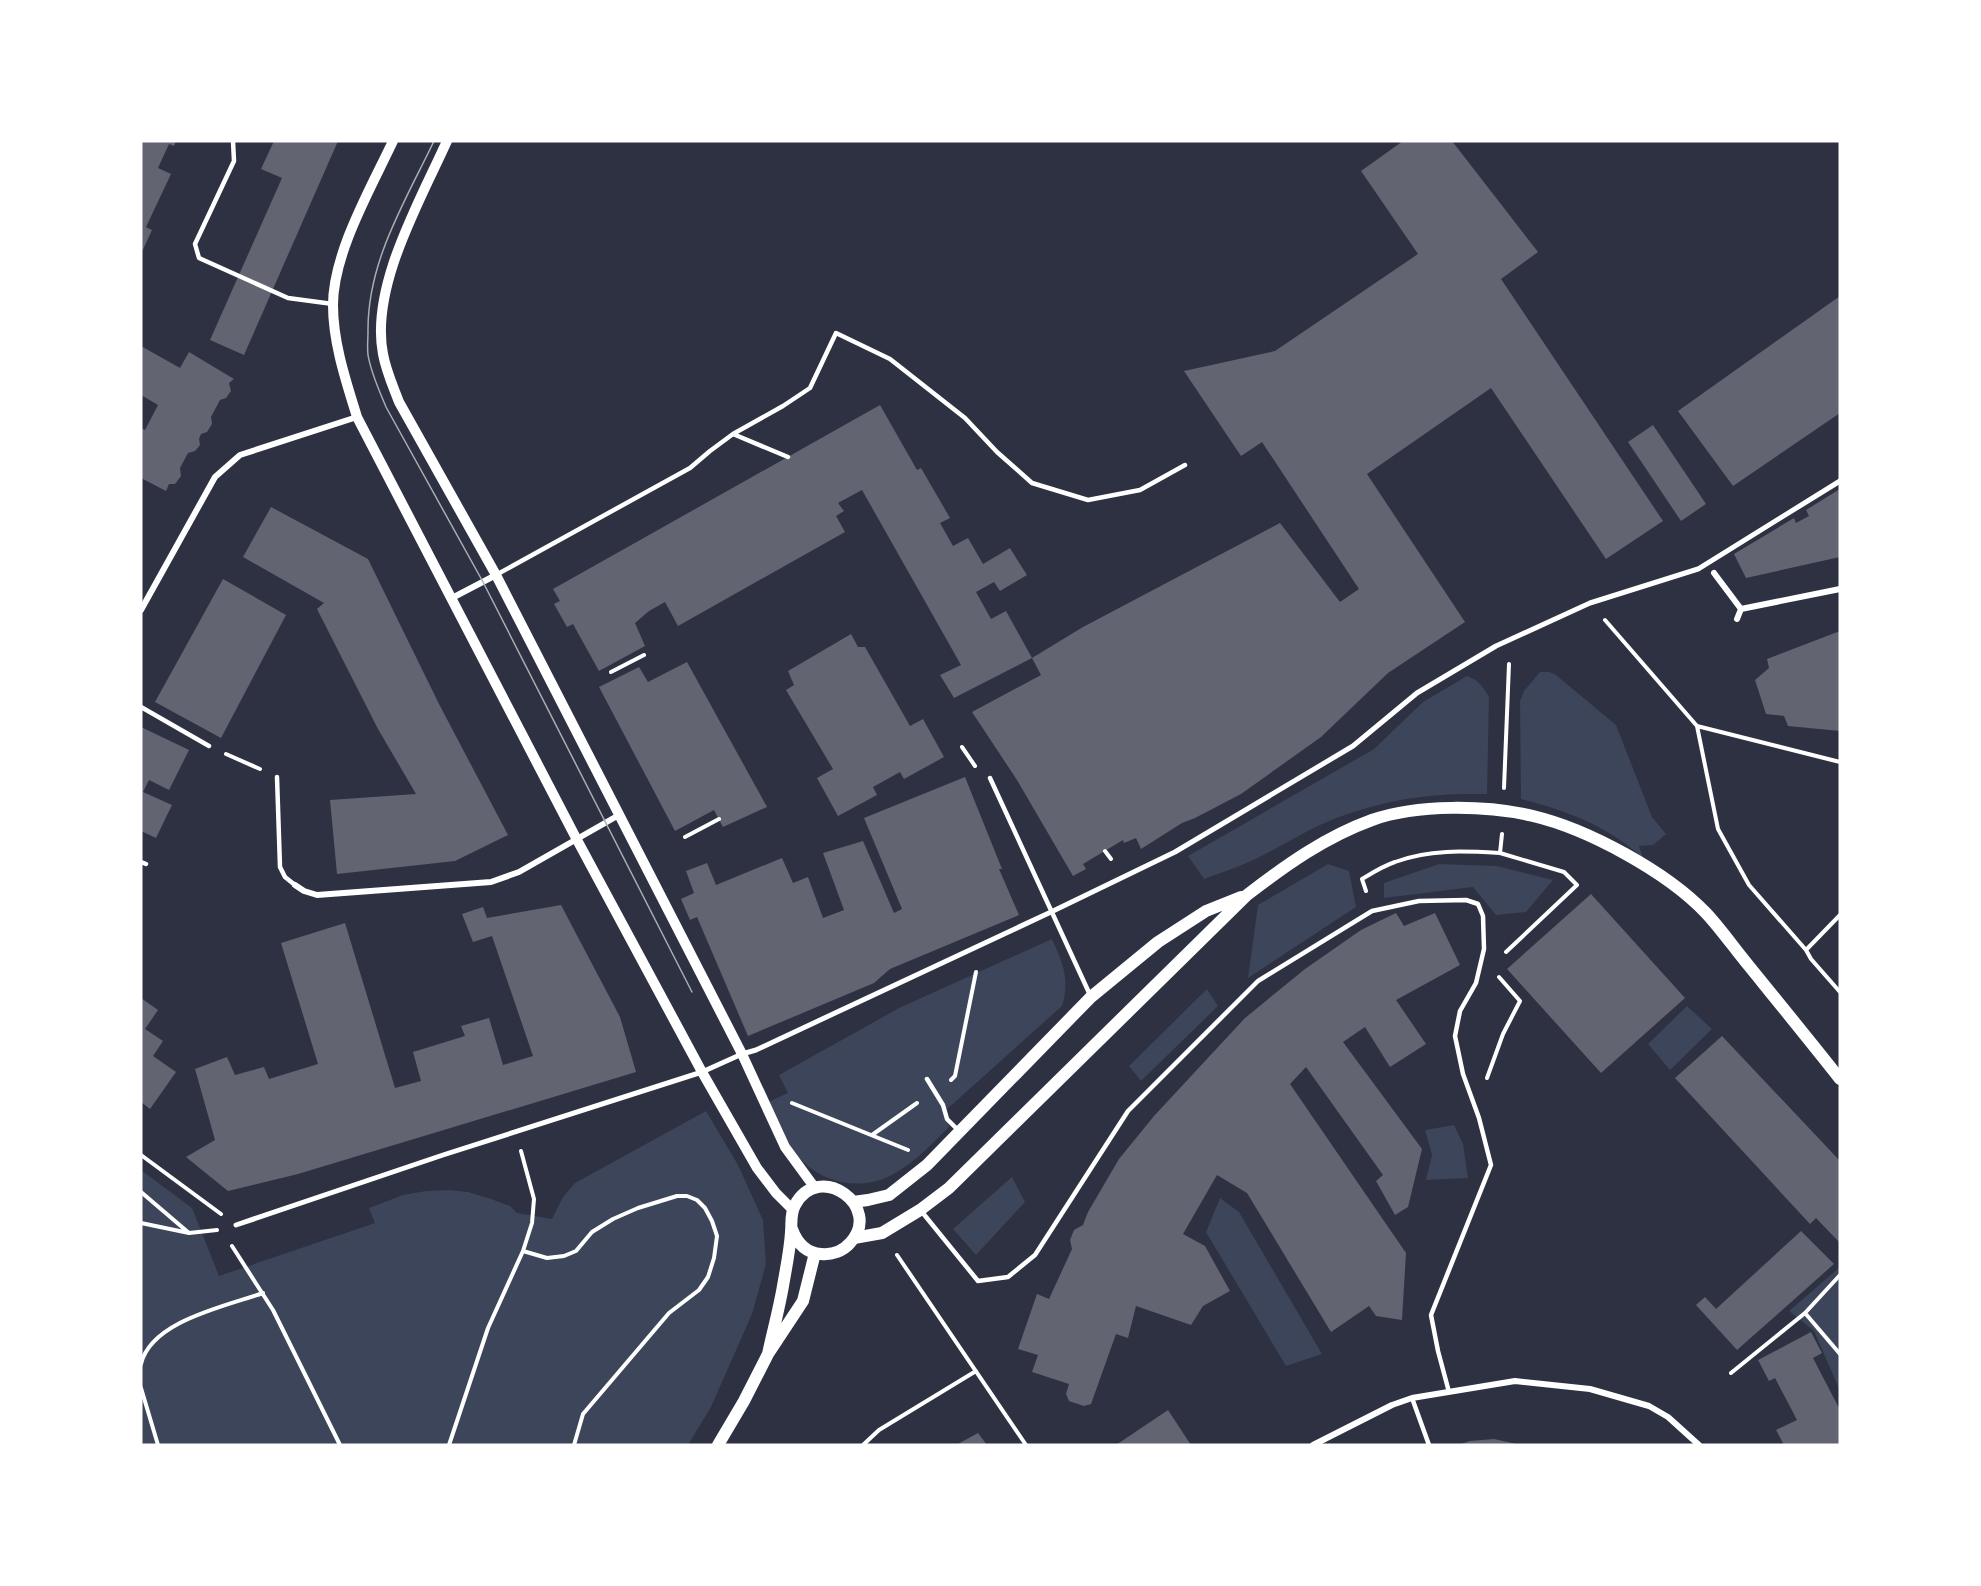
<svg xmlns="http://www.w3.org/2000/svg" width="1981" height="1586" viewBox="0 0 1981 1586" font-family="'Noto Sans',sans-serif">
<style>
.green{fill:#3c4559}
.building{fill:#626471}
.lines{fill:none;stroke-linecap:round;stroke-linejoin:round}
.path{stroke:#fff;stroke-width:4}
.service{stroke:#fff;stroke-width:4.5}
.pedestrian{stroke:#fff;stroke-width:5}
.minor{stroke:#fff;stroke-width:6}
.tertiary{stroke:#fff;stroke-width:10}
.secondary{stroke:#fff;stroke-width:12}
.tram{stroke:#abadb3;stroke-width:1.5}
</style>
<rect width="100%" height="100%" fill="#2d3142"/>
<path class="green" d="M1540 672H1549L1556 675 1616 725 1652 817 1666 834 1653 845 1639 846 1643 858C1607 826 1568 811 1521 799L1520 701 1524 691Z
M1467 676C1479 680 1483 687 1489 697L1487 794C1434 793 1392 798 1342 816 1310 827 1282 847 1251 861 1236 868 1219 873 1204 879L1188 856 1374 749 1423 702Z
M1328 864 1349 871 1356 907 1248 978 1258 905Z
M1439 864 1497 866 1553 880 1526 912 1496 915 1473 887 1384 898V883Z
M1052 939C1063 963 1070 980 1062 1006L945 1111 949 1127C933 1143 916 1161 897 1172 866 1191 829 1186 803 1162 787 1147 777 1122 766 1103L788 1093 779 1075 899 1008Z
M1207 989 1218 1006 1141 1081 1129 1066Z
M1687 1006 1712 1029 1670 1070 1648 1044Z
M706 1111 738 1165 763 1220 766 1264 752 1314 711 1407 688 1445H141V1170L192 1208 219 1276 375 1223 369 1208 403 1195 426 1191 449 1190 468 1192 491 1199 510 1206 517 1213 552 1219 563 1197 575 1183Z
M1454 1125 1463 1144 1468 1178 1426 1180 1432 1155 1425 1130Z
M1012 1177 1025 1202 976 1255 953 1229Z
M1220 1198 1239 1212 1322 1354 1286 1366 1206 1232Z
M1840 1267V1391L1814 1331 1789 1311Z"/>
<path class="building" d="M141 141H176L174 146 169 144 158 168 171 174 146 227 152 230 141 254Z
M274 141H338L244 355 210 340 282 178 261 169Z
M1403 141H1452L1538 252 1501 279 1663 521 1606 559 1491 388 1367 474 1465 622 1388 673 1321 737 1241 794 1195 818 1182 823 1141 849 1136 838 1124 843 1123 840 1083 864 1086 869 1073 876 1017 780 972 712 1041 675 1032 658 954 698 940 675 961 665 862 490 838 503 844 511 836 516 845 532 678 626 665 602 649 611 635 623 645 646 599 671 573 624 567 627 554 604 560 601 553 589 880 405 917 470 921 468 950 518 940 523 953 546 968 538 983 564 1010 548 1018 561 1027 575 1000 591 994 582 976 592 991 619 1006 611 1032 658 1083 627 1280 523 1340 602 1359 589 1262 442 1241 456 1184 371 1275 351 1418 254 1361 171Z
M1840 296V413L1733 486 1678 411Z
M141 346 180 368 189 352 234 379 229 383 231 391 226 398 220 400 211 417 212 424 207 432 201 434 199 439 200 445 195 451 188 453 180 468 181 476 175 484H169L166 491 141 478V428L145 430 158 405 141 395Z
M1653 425 1706 504 1681 521 1628 442Z
M1840 489V557L1746 578 1734 554 1794 518 1796 523 1809 516 1806 510Z
M271 507 368 559 439 704 508 835 455 861 337 874 330 800 416 794 378 729 317 609 324 603 243 557Z
M223 579 286 615 221 738 155 702Z
M1840 631V731L1788 726 1784 716 1766 714 1755 680 1769 668 1767 659Z
M851 634 858 647H865L910 726 923 719 944 757 904 779 900 772 873 787 877 795 838 816 817 778 833 769 786 690 794 685 788 671Z
M687 662 767 807 723 827 714 810 675 831 599 687 639 667 648 682Z
M141 727 189 750 169 790 149 780 143 792 172 805 156 838 141 831Z
M965 777 1002 869H999L1019 915 890 969 874 983 748 1036 697 917 690 920 681 899 694 893 686 871 707 863 716 885 782 858 793 883 808 877 823 918 844 910 823 853 863 841 894 913 902 909 864 818Z
M1591 894 1685 998 1601 1073 1507 969Z
M561 905 620 1017 636 1072 298 1174 228 1191 186 1157 215 1140 195 1069 227 1057 235 1075 264 1067 269 1079 318 1064 281 943 345 923 395 1088 421 1081 413 1052 465 1036 461 1026 489 1018 503 1065 533 1056 492 936 473 942 462 914 483 907 487 918Z
M1396 913 1404 926 1435 913 1460 965 1396 1000 1426 1044 1390 1067 1365 1027 1343 1042 1422 1149 1408 1207 1395 1215 1376 1181 1383 1175 1306 1067 1290 1084 1406 1253 1402 1320 1376 1316 1369 1306 1331 1332 1247 1193 1217 1175 1183 1234 1205 1246 1230 1291 1203 1306 1191 1325 1136 1306 1128 1338 1116 1334 1091 1404 1084 1406 1069 1401 1066 1394 1069 1384 1032 1372 1038 1355 1018 1349 1037 1294 1049 1299 1072 1249 1070 1240 1074 1230 1083 1225 1088 1212 1119 1159 1154 1116 1245 1018 1305 969 1361 930Z
M141 998 158 1010 145 1029 163 1041 153 1056 176 1072 150 1109 141 1102Z
M1722 1036 1840 1161V1243L1816 1218 1810 1224 1675 1078Z
M1801 1231 1834 1264 1737 1350 1696 1305 1705 1297 1716 1309Z
M1811 1332 1822 1353 1813 1358 1840 1410V1445H1784L1776 1430 1797 1420 1775 1378 1769 1381 1758 1360Z
M1168 1410 1191 1445H1116Z
M978 1433 987 1445H956Z
M1494 1439 1521 1445H1458L1470 1441Z"/>
<g class="lines">
<path class="path" d="M1605 620 1697 726 1840 762
M611 672 644 655
M1697 726 1718 829 1749 885 1806 950 1811 959 1840 992
M962 747 975 766
M226 754 260 769
M1504 788 1509 664
M685 837 719 819
M1105 851 1111 859
M1500 853 1564 872 1577 885 1506 952
M1366 891 1362 879C1372 873 1383 866 1395 862 1429 849 1464 851 1500 853L1502 834
M1806 950 1840 915
M1487 1078 1503 1034 1520 1001 1499 977
M951 1080 955 1076 976 972
M792 1103 908 1150
M872 1135 917 1103
M141 1155 221 1214
M141 1192 189 1233
M141 1223 189 1233 217 1230
M232 1246 273 1310 340 1445
M523 1251 547 1258 564 1256 576 1251 592 1232 613 1219 638 1208 677 1196H687L697 1200 705 1208 712 1221 717 1236 714 1258 708 1277 699 1290 669 1313 583 1414 574 1445
M897 1255 1026 1445
M1840 1275 1805 1313 1840 1354
M141 1364C151 1321 226 1306 263 1293
M1731 1373 1805 1313
M141 1388 158 1445
M449 1445 488 1328 523 1251 532 1223 534 1199 521 1151
M863 1445 879 1430 976 1371"/>
<path class="service" d="M233 141 234 161 195 244 199 258 288 298 333 304
M733 434 788 457
M496 575 690 468 710 451 733 434 783 406 810 388 836 333 890 359 965 418 997 452 1032 483 1088 500 1140 490 1185 465
M141 707 209 746
M277 777 280 867 285 877 295 885
M990 778 1091 997
M141 862 146 864
M927 1079 943 1105 947 1119 958 1130
M922 1212 978 1281 1008 1277 1035 1255 1128 1111 1258 981 1372 911 1419 901 1466 900 1478 904 1483 916 1484 949 1476 983 1460 1011 1455 1036 1463 1074 1479 1118 1491 1165 1431 1315 1438 1351 1449 1392
M1412 1398 1429 1445"/>
<path class="pedestrian" d="M236 1225 443 1155 702 1072 742 1054 756 1050 1051 912 1175 852 1353 746 1417 693 1496 646 1590 603 1698 569 1840 481"/>
<path class="minor" d="M1714 573 1741 609 1840 589
M452 598 496 575
M141 610 215 477 240 455 357 417
M1737 619 1741 609
M295 885 304 891 317 895 491 882 519 872 619 815
M1313 1445 1392 1405 1412 1398 1515 1381 1590 1389 1649 1406 1668 1417 1699 1445"/>
<path class="tertiary" d="M393 141C371 188 333 253 333 305 333 343 346 381 357 417L576 838 702 1072 757 1168 776 1193 793 1210
M447 141C420 201 370 287 383 354 386 371 393 386 399 402L496 575 742 1054 785 1147 815 1188"/>
<path class="secondary" d="M853 1202 868 1200 889 1195 927 1165 1091 997 1158 942 1206 911 1241 897
M854 1238 882 1233 920 1210 949 1188 1247 895C1286 865 1325 837 1372 820 1417 804 1486 805 1533 816 1588 829 1667 872 1706 913 1721 929 1734 948 1749 966 1779 1003 1810 1041 1840 1079
M768 1354C773 1331 779 1309 783 1286 786 1268 790 1250 791 1232 792 1222 790 1214 795 1205 819 1160 884 1207 850 1243 843 1251 832 1255 821 1254 806 1253 797 1243 792 1229
M718 1445 744 1401 768 1354 803 1301 815 1253"/>
<path class="tram" d="M434 141C405 202 367 262 368 332 368 339 367 347 368 355 371 373 379 390 386 407L483 582 692 992"/>
</g>
<rect width="1981" height="1586" fill="none" stroke="#ffffff" stroke-width="285"/>
</svg>
